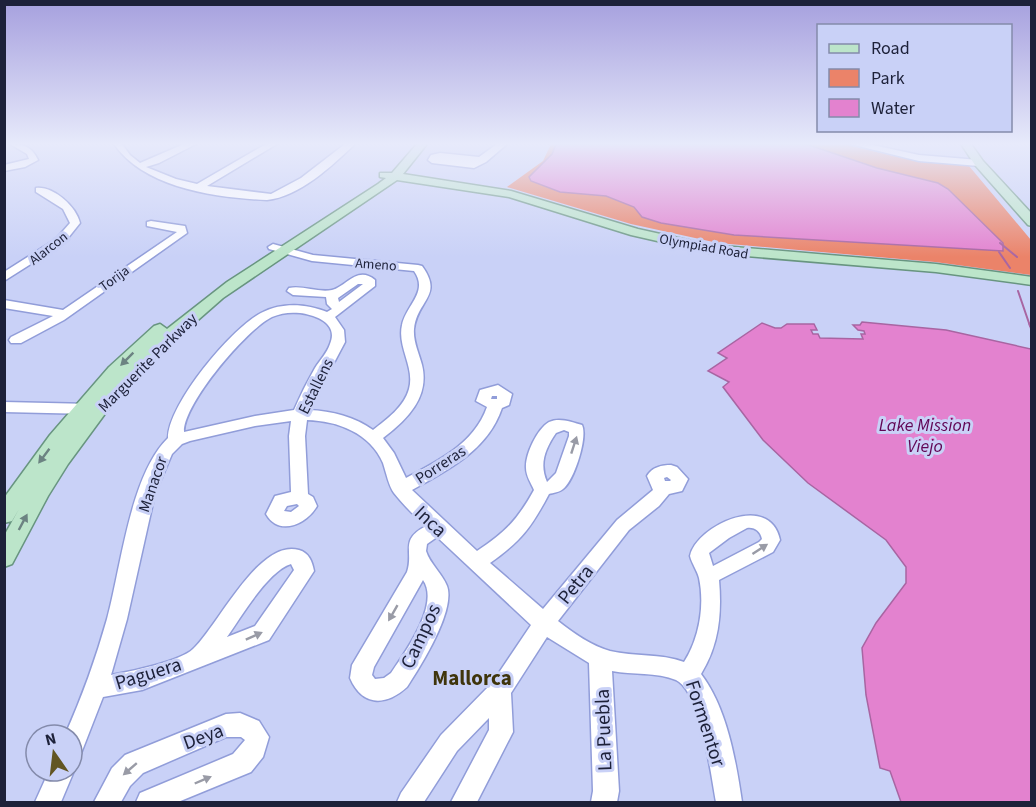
<svg xmlns="http://www.w3.org/2000/svg" width="1036" height="807" viewBox="0 0 1036 807" font-family="'Source Sans 3',sans-serif">
<style>
.green{fill:#eb8369}
.water{fill:#e382cf;stroke:#a865a2;stroke-width:1.5}
.lines{fill:none;stroke-linecap:round;stroke-linejoin:round}
.stream-far1{stroke:#a865a2;stroke-width:2}
.stream{stroke:#a865a2;stroke-width:3}
.minor-casing{stroke:#919dd9;stroke-width:3}
.major-casing{stroke:#689580;stroke-width:3}
.minor{fill:#fff;fill-rule:evenodd}
.major{fill:#bce5ca;fill-rule:evenodd}
.oneway{fill:#6c8382}
.oneway2{fill:#999ba6}
.labels{text-anchor:middle;stroke-width:6;stroke-linejoin:round;paint-order:stroke}
.far-street-label{font-size:14px;fill:#1d2139;stroke:#c9d1f7}
.street-label{font-size:16px;fill:#1d2139;stroke:#c9d1f7}
.water-label{font-size:18px;font-style:italic;fill:#610454;stroke:#c9d1f7}
.near-street-label{font-size:20px;fill:#1d2139;stroke:#c9d1f7}
.near-neighbourhood-label{font-size:21px;font-weight:bold;fill:#3f350b;stroke:#c9d1f7}
</style>
<rect width="100%" height="100%" fill="#c9d1f7"/>
<path class="green" d="M551 144H844L902 158 962 164 969 166 1031 240V275L935 262 718 243 631 224 507 187 543 161Z"/>
<path class="water" d="M556 144H806L877 168 938 183 948 189 1003 243V251L734 235 661 223 642 217 634 207 606 196 560 192 531 181 529 177 552 154Z
M862 322 946 330 1031 349V802H901L890 771 880 768 866 695 862 648 876 623 906 583V567L886 540 808 483 763 440 723 387 729 382 708 371 727 358 718 353 762 323 775 328H781L787 324H814L817 330H811L813 334H818L820 338 863 339 861 334H865L864 331 858 330 853 325H860Z"/>
<g class="lines">
<path class="stream-far1" d="M1000 243 1017 257
M999 252 1010 268
M1018 291 1030 326"/>
<path class="stream" d="M1030 324 1032 330"/>
<g class="minor-casing">
<path id="minor" d="M10 144C24 144 32 147 38 160L25 167 4 171V165L29 159 27 154Z
M114 144H122L130 155 140 163 184 144H196L159 163 146 167 176 179 197 184 266 144H277L207 186 271 194 301 178 345 144H355C332 166 299 197 267 200 217 198 144 188 114 144Z
M497 144H507L486 162 474 168 432 163 428 160 431 155 440 153 479 157Z
M850 144H868L919 155 979 160 983 163 979 166 919 161Z
M36 188C53 186 76 206 80 223L64 243 4 281V272L56 239 70 223 63 209 36 192Z
M151 221 185 226 187 233 64 320 21 343H11L9 340 11 337 53 316 4 308V300L63 310 177 232 147 226V222Z
M273 244 313 255 418 265 422 266C444 296 417 300 414 329 413 342 419 353 422 365 430 397 407 420 383 438L394 453 406 478C438 461 474 444 487 407L476 401 480 390 498 385 512 394 509 405 502 408C488 450 448 470 412 490L477 551C505 533 518 519 534 490 531 483 526 476 526 468 525 455 537 429 549 422 559 417 572 422 582 425 588 437 574 481 563 489 560 492 553 493 549 494 531 528 521 541 490 563L543 609 617 520 653 490 647 476C652 467 662 465 671 465L677 467 688 479 682 491 669 494 659 506 629 530 558 621C573 633 592 646 610 651 635 657 660 653 684 662 699 639 705 606 699 578 697 570 692 564 690 556 696 526 770 491 780 540L773 552 719 580C722 614 719 645 701 674 727 708 736 761 742 802H716C711 776 701 692 676 680 657 672 632 675 612 671L619 791 617 802H591L593 791 589 663 547 637 511 693 513 732 477 802H451L489 730V718L457 751 424 802H397L401 793 441 735 492 683 531 625 437 537 427 544 426 551C430 564 442 573 447 586 456 610 420 667 407 687 385 707 362 706 350 678L352 665 407 572C414 551 399 540 426 526 414 516 403 504 394 493 389 487 386 472 383 463 370 433 338 421 307 420L305 436 308 494 313 497 317 506C307 524 279 537 266 514L275 496 291 492 289 436 291 421 255 426 190 441 182 444 172 454 155 494 127 619 111 675C129 672 181 661 193 649 218 626 259 538 299 550 309 553 312 561 314 571L269 640 142 690 103 697 80 756 72 760V735H65C82 697 96 658 107 619 121 568 130 475 168 438 168 404 233 326 263 312 283 302 307 304 327 312L332 309 327 304 326 297 293 295 287 291 289 288C303 285 318 293 332 290 346 287 357 265 375 280V286L335 317 344 330 345 342 309 410C332 411 355 417 373 430 387 419 404 407 409 389 415 367 397 347 402 325 406 305 429 292 414 271L312 261 269 249 268 247ZM358 284H363L339 302 338 298ZM300 313C315 315 339 323 330 344 327 353 320 360 315 368 307 382 300 396 294 410L255 416 184 432C183 404 247 329 272 317 281 313 290 312 300 313ZM492 396H497V399H491ZM564 430 569 432V436L556 473 547 482C539 464 545 449 556 433ZM667 477 671 480 670 481H665L664 478ZM297 504 299 506 291 512 284 511 287 506ZM747 528C755 527 760 531 762 539L759 542 713 566 709 553 729 538ZM291 564 294 570 255 626 227 637C241 617 268 571 291 564ZM423 580C440 604 406 651 391 673L384 678 375 679 372 675 374 667Z
M4 402 91 404 99 409 91 414 4 412Z
M240 713 259 721 269 737 263 757 251 772 178 802H136L140 793 233 754 245 740 241 737H226L143 773 130 786 121 802H94L112 768 125 755 226 714Z
M72 765 74 771 61 802H35L49 771H72Z"/>
</g>
<g class="major-casing">
<path id="major" d="M417 144H427L403 174 511 191 638 229 710 245 936 264 1032 277V285L936 272 710 253 631 235 509 197 397 180 223 298 150 362 107 411 68 464 48 496 12 564 4 567V536L19 509 12 521 4 523V498L50 435 109 367 154 326 160 324 167 329 227 282 378 184 386 178 380 177V173H392Z
M961 144H971L983 161 1032 214V226L1028 225 975 165Z"/>
</g>
<use href="#minor" class="minor"/>
<use href="#major" class="major"/>
</g>
<defs><path id="oneway-solid" d="M-6-.8H1V-3.2L6.5 0L1 3.2V.8H-6Z" transform="scale(1.5)"/></defs>
<g class="oneway">
<use href="#oneway-solid" transform="translate(127 359) rotate(135)"/>
<use href="#oneway-solid" transform="translate(44 456) rotate(127)"/>
<use href="#oneway-solid" transform="translate(23 522) rotate(-62)"/>
</g>
<g class="oneway2">
<use href="#oneway-solid" transform="translate(574 445) rotate(-72)"/>
<use href="#oneway-solid" transform="translate(760 549) rotate(-33)"/>
<use href="#oneway-solid" transform="translate(393 613) rotate(120)"/>
<use href="#oneway-solid" transform="translate(254 636) rotate(-24)"/>
<use href="#oneway-solid" transform="translate(130 769) rotate(139)"/>
<use href="#oneway-solid" transform="translate(203 780) rotate(-23)"/>
</g>
<linearGradient id="sky" x2="0" y2="1"><stop stop-color="#a6a0de"/><stop offset="0.56" stop-color="#e7eafb"/><stop offset="1" stop-color="#e7eafb" stop-opacity="0"/></linearGradient>
<rect width="1036" height="257" fill="url(#sky)"/>
<g class="labels">
<g class="far-street-label">
<text transform="translate(704 246) rotate(10)" y="5">Olympiad Road</text>
<text transform="translate(48 248) rotate(-38)" y="5">Alarcon</text>
<text transform="translate(376 264) rotate(4)" y="5">Ameno</text>
<text transform="translate(114 278) rotate(-36)" y="5">Torija</text>
</g>
<g class="street-label">
<text transform="translate(147 362) rotate(-45)" y="6">Marguerite Parkway</text>
<text transform="translate(315 386) rotate(-64)" y="6">Estallens</text>
<text transform="translate(440 464) rotate(-33)" y="6">Porreras</text>
<text transform="translate(152 484) rotate(-71)" y="6">Manacor</text>
</g>
<g class="water-label">
<text x="925" y="431">Lake Mission<tspan x="925" dy="21">Viejo</tspan></text>
</g>
<g class="near-street-label">
<text transform="translate(431 521) rotate(43)" y="7">Inca</text>
<text transform="translate(575 584) rotate(-51)" y="7">Petra</text>
<text transform="translate(420 636) rotate(-65)" y="7">Campos</text>
<text transform="translate(148 673) rotate(-17)" y="7">Paguera</text>
<text transform="translate(706 723) rotate(72)" y="7">Formentor</text>
<text transform="translate(603 730) rotate(-92)" y="7">La Puebla</text>
<text transform="translate(203 736) rotate(-20)" y="7">Deya</text>
</g>
<g class="near-neighbourhood-label">
<text x="472" y="685">Mallorca</text>
</g>
</g>
<rect width="1036" height="807" fill="none" stroke="#1d2139" stroke-width="12"/>
<rect x="817" y="24" width="195" height="108" fill="#c9d1f7" stroke="#848bab" stroke-width="1.5"/>
<rect x="829" y="44" width="30" height="9" fill="#bce5ca" stroke="#848bab" stroke-width="1.5"/>
<text x="871" y="54" font-size="18" fill="#1d2139">Road</text>
<rect x="829" y="69" width="30" height="18" fill="#eb8369" stroke="#848bab" stroke-width="1.5"/>
<text x="871" y="84" font-size="18" fill="#1d2139">Park</text>
<rect x="829" y="99" width="30" height="18" fill="#e382cf" stroke="#848bab" stroke-width="1.5"/>
<text x="871" y="114" font-size="18" fill="#1d2139">Water</text>
<g transform="translate(54 753) rotate(346)"><circle r="28" fill="#c9d1f7" stroke="#848bab" stroke-width="1.5"/>
<path d="M0-4.5L10 22L0 15L-10 22Z" fill="#625522"/>
<text y="-9" font-size="16" font-weight="bold" text-anchor="middle" fill="#1d2139">N</text>
</g>
</svg>
